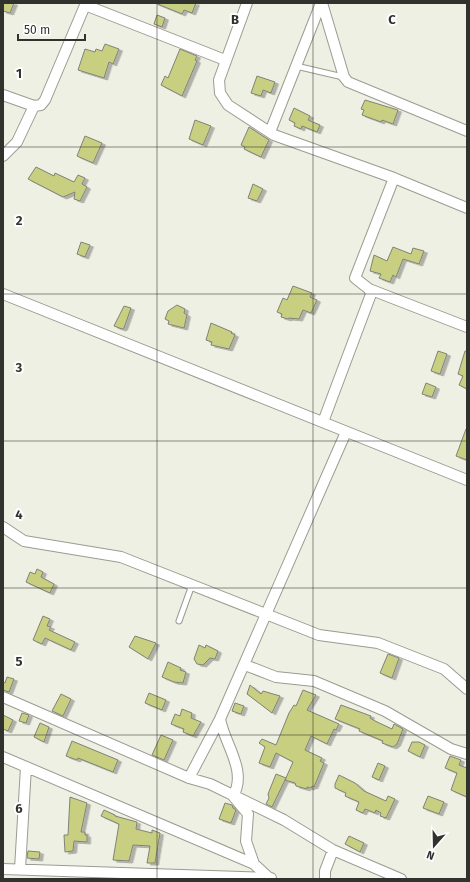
<svg xmlns="http://www.w3.org/2000/svg" width="470" height="882" viewBox="0 0 470 882" font-family="'Fira Sans',sans-serif">
<style>
.building{fill:#c8cf81;stroke:#808277;filter:url(#shadow)}
.lines{fill:none;stroke-linecap:round;stroke-linejoin:round}
.service-casing{stroke:#9a9c91;stroke-width:7}
.minor-casing{stroke:#9a9c91;stroke-width:12}
.service{stroke:#fff;stroke-width:5}
.minor{stroke:#fff;stroke-width:10}
.grid{fill:none;stroke:#31312d;stroke-width:1;stroke-opacity:0.55}
.grid-label{font-size:13px;text-anchor:middle;font-weight:bold;fill:#31312d;stroke:#fff;stroke-width:4;stroke-linejoin:round;paint-order:stroke}
</style>
<defs>
<filter id="shadow"><feDropShadow dx="3.5" dy="2" stdDeviation="0" flood-color="#0004"/></filter>
</defs>
<rect width="100%" height="100%" fill="#eff0e4"/>
<path class="building" d="M3 3H14L10 13 3 11Z
M155 3H196L192 13 184 10 182 14Z
M157 15 165 18 162 27 154 24Z
M105 44 119 49 113 64 109 62 104 78 78 70 85 49 95 52 96 49 102 51Z
M180 49 197 56 195 60 197 61 182 96 161 85 165 76 168 78Z
M257 76 275 82 271 93 263 90 261 96 251 93Z
M365 100 398 110 393 124 382 120 381 122 362 115 364 110 361 109Z
M294 108 310 116 308 120 320 125 317 132 302 126 301 129 294 126 295 123 289 120Z
M195 120 211 126 203 145 189 139Z
M249 127 269 140 261 157 244 149 245 147 241 145Z
M85 136 102 143 93 163 77 156Z
M36 167 54 176 55 173 74 182 78 175 85 178 82 184 87 187 80 201 74 199 75 192 63 197 28 179Z
M253 184 263 189 257 201 248 198Z
M81 242 90 245 85 257 77 254Z
M393 247 411 254 413 248 424 251 419 264 403 259 396 277 393 275 390 282 379 278 381 274 370 271 374 255 387 261Z
M293 286 312 293 310 297 317 300 311 313 303 310 299 319 289 318 288 319 281 317 282 314 277 312 283 298 287 300Z
M177 305 185 309 184 313 187 315 184 328 168 324 169 321 165 319 168 311Z
M124 306 131 308 124 328 122 329 114 326Z
M211 323 232 332 231 333 235 335 229 349 211 345 212 342 206 340Z
M438 351 447 354 440 374 431 371Z
M465 351H467V389L459 385 463 376 458 374Z
M426 383 436 387 432 397 422 394Z
M466 429H467V460L456 456Z
M37 569 43 572 41 577 54 584 50 593 26 582 30 572 35 574Z
M43 616 50 619 47 626 51 627 49 630 75 642 71 650 45 638 42 644 33 640Z
M135 636 156 643 148 659 129 647Z
M199 645 205 648 206 645 218 651 215 659 210 658 203 665 197 664 194 659Z
M388 654 399 658 392 678 380 673Z
M168 662 181 668 180 670 186 672 183 683 174 682 162 677Z
M7 677 14 679 9 692 3 690V682L5 683Z
M250 685 261 694 263 691 280 696 272 713 247 694Z
M303 690 316 695 307 710 339 724 336 730 334 729 327 744 311 736 305 750 322 758 320 761 324 763 314 787 312 786 311 788 307 787V789L296 786 295 783 285 780 293 762 276 753 270 767 259 763 265 747 259 743 262 739 276 745 289 713 294 705 296 706Z
M149 693 166 700 162 710 145 703Z
M61 694 71 699 63 716 52 711Z
M235 703 244 706 241 714 232 711Z
M341 705 371 716 370 718 375 721 392 729 394 724 403 729 397 744 393 747 382 743 383 741 359 731 360 729 335 719Z
M182 709 192 713 191 718 201 722 193 736 183 732 184 729 171 724 175 714 180 716Z
M22 713 29 715 26 723 19 721Z
M3 715 13 720 8 731 3 729Z
M40 723 49 727 44 742 34 737Z
M161 735 173 740 164 760 152 755Z
M72 741 118 760 113 772 78 758 77 760 66 756Z
M412 742H419L425 745 420 757 408 751Z
M450 756 461 760 459 765 467 768V797L451 790 457 773 445 768Z
M378 763 385 766 379 780 372 777Z
M276 774 286 778 272 807 266 804 269 798 268 794Z
M339 775 355 783 364 791 386 801 388 796 395 799 386 818 380 816 381 813 376 810 375 813 365 809 363 813 356 810 359 802 345 796 346 793 335 788V784Z
M428 796 444 802 439 814 423 808Z
M70 797 87 803 81 832H85V835H87V842L74 841 73 851 65 852 64 835H68Z
M225 803 232 805 233 808 236 810 231 823 219 819Z
M104 810 115 815V816L137 822 136 829 152 833V830L160 833 155 863H147L150 846 133 845 129 861 113 860 119 824 101 816Z
M349 836 364 843 360 852 345 844Z
M28 851 40 852 39 859 27 858Z"/>
<g class="lines">
<g class="service-casing">
<path id="service" d="M296 66 343 77
M179 621 192 585"/>
</g>
<g class="minor-casing">
<path id="minor" d="M247 3 219 80 220 93 228 105 274 135 394 178 467 208
M322 3 344 77 348 82 467 131
M85 5 225 60
M3 95 34 106 41 105 45 100 86 3
M270 132 321 3
M3 156 17 142 34 106
M369 289 467 327
M3 294 467 480
M323 422 371 294 369 289 355 278 394 178
M3 527 24 541 121 557 319 635 378 643 444 669 467 689
M245 665 276 677 314 681 385 711 451 749 467 754
M3 697 189 778 210 784 284 820 333 850 401 879
M3 757 254 864 269 878
M189 778 220 719
M254 864 246 841 248 814 233 796C248 771 224 743 220 719L346 432
M3 869 271 878
M20 869 26 767
M325 879V871L333 850"/>
</g>
<use href="#service" class="service"/>
<use href="#minor" class="minor"/>
</g>
<path class="grid" d="M157 3V879M313 3V879M3 147H467M3 294H467M3 441H467M3 588H467M3 735H467"/>
<g class="grid-label">
<text x="235" y="24">B</text>
<text x="392" y="24">C</text>
<text x="19" y="78">1</text>
<text x="19" y="225">2</text>
<text x="19" y="372">3</text>
<text x="19" y="519">4</text>
<text x="19" y="666">5</text>
<text x="19" y="813">6</text>
</g>
<rect width="470" height="882" fill="none" stroke="#31312d" stroke-width="8"/>
<g transform="translate(434 846) rotate(200)" stroke="#ffffff" stroke-width="3" paint-order="stroke">
<path d="M0-3L7 15L0 10L-7 15Z" fill="#31312d"/>
<text y="-6" font-size="11" font-weight="bold" text-anchor="middle" fill="#31312d">N</text>
</g>
<path d="M18 34v6h67v-6" fill="none" stroke="#31312d" stroke-width="2"/>
<text x="24" y="34" font-size="12" fill="#31312d" stroke="#ffffff" stroke-width="3" paint-order="stroke">50 m</text>
</svg>
